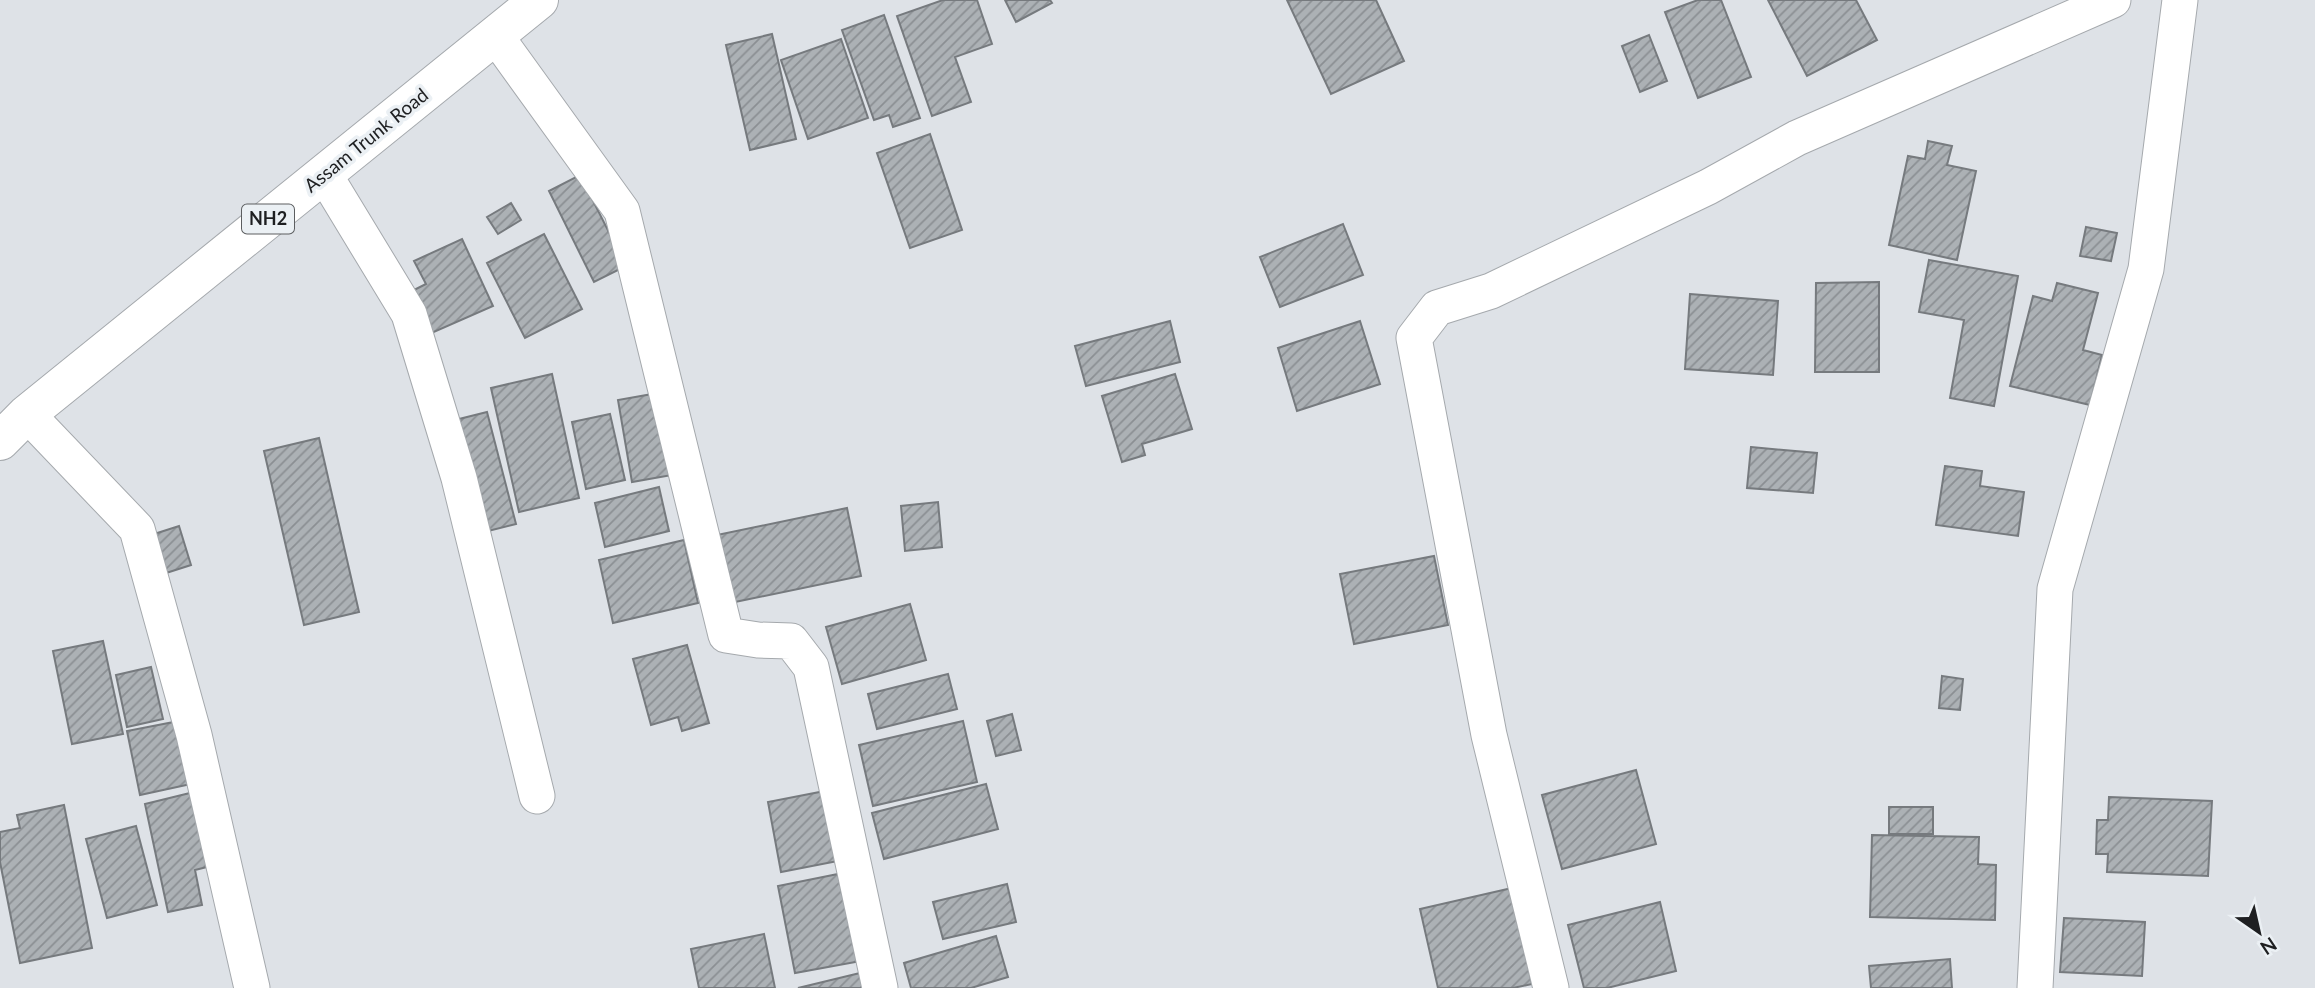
<svg xmlns="http://www.w3.org/2000/svg" width="2315" height="988" viewBox="0 0 2315 988" font-family="Lato,sans-serif">
<style>
.building{fill:url(#building-hatch);stroke:#767a7e;stroke-width:2}
.lines{fill:none;stroke-linecap:round;stroke-linejoin:round}
.minor-casing{stroke:#a5a9ad;stroke-width:37}
.trunk-casing{stroke:#a5a9ad;stroke-width:40}
.minor{stroke:#fff;stroke-width:35}
.trunk{stroke:#fff;stroke-width:38}
.labels{text-anchor:middle;stroke-width:7;stroke-linejoin:round;paint-order:stroke}
.shield{fill:#ebf0f4;stroke:#5c5e60;stroke-width:2}
.shield-label{font-size:18px;font-weight:bold;fill:#1e1f21}
.street-label{font-size:19px;fill:#1e1f21;stroke:#ebf0f4}
</style>
<defs>
<pattern id="building-hatch" width="6" height="6" patternUnits="userSpaceOnUse" patternTransform="scale(1.75)"><rect width="6" height="6" fill="#acb1b5"/><path d="M-1 1l2-2M0 6l6-6M5 7l2-2" fill="none" stroke="#8b8f93"/></pattern>
</defs>
<rect width="100%" height="100%" fill="#dee2e7"/>
<path class="building" d="M943 0H977L992 44 955 57 971 102 932 116 897 16Z
M1005 0H1050L1052 3 1016 22Z
M1287 0H1376L1404 61 1331 94Z
M1698 0H1721L1751 77 1698 98 1665 12Z
M1768 0H1856L1877 40 1807 76Z
M884 15 920 118 893 127 889 115 874 120 842 30Z
M772 34 796 139 750 150 726 45Z
M1649 35 1667 81 1640 92 1622 46Z
M841 39 868 118 808 139 781 60Z
M930 134 962 230 910 248 877 153Z
M1928 141 1952 146 1947 165 1976 171 1957 260 1889 245 1908 156 1925 159Z
M580 175 626 266 594 282 549 191Z
M511 203 521 220 498 234 487 217Z
M1343 224 1363 275 1280 307 1260 257Z
M2086 227 2117 233 2111 261 2080 256Z
M544 234 582 309 525 338 487 263Z
M462 239 493 306 427 335 408 293 426 284 414 261Z
M1929 260 2018 276 1994 406 1950 398 1964 320 1919 312Z
M1879 282V372H1815L1816 283Z
M2057 283 2098 293 2083 350 2102 355 2090 405 2010 386 2033 296 2052 301Z
M1690 294 1778 301 1773 375 1685 369Z
M1170 321 1180 362 1086 386 1075 346Z
M1360 321 1380 384 1297 411 1278 348Z
M552 374 579 498 519 512 491 388Z
M1175 374 1192 429 1142 444 1145 455 1122 462 1102 396Z
M658 393 672 475 632 482 618 400Z
M487 412 516 524 476 534 447 422Z
M610 414 625 480 586 489 572 422Z
M319 438 359 612 304 625 264 451Z
M1751 447 1817 453 1813 493 1747 488Z
M1945 466 1982 471 1980 486 2024 492 2018 536 1936 525Z
M659 487 669 531 605 547 595 503Z
M938 502 942 547 905 551 901 506Z
M847 508 861 576 730 603 717 535Z
M179 526 191 565 160 575 148 536Z
M684 540 698 603 613 623 599 560Z
M1434 556 1448 625 1354 644 1340 574Z
M910 604 926 660 842 684 826 627Z
M103 641 123 734 72 744 53 651Z
M687 645 709 723 682 731 678 717 651 725 633 659Z
M151 667 163 719 127 727 116 675Z
M948 674 957 709 877 729 868 694Z
M1942 676 1963 679 1960 710 1939 708Z
M1012 714 1021 750 996 756 987 721Z
M179 721 191 784 140 795 127 731Z
M963 721 977 782 873 806 859 745Z
M1636 770 1656 844 1562 869 1542 795Z
M986 784 998 829 884 859 872 813Z
M830 790 843 860 781 872 768 802Z
M194 792 211 866 195 870 202 905 168 912 145 804Z
M2109 797 2212 801 2208 876 2107 872 2108 854H2096L2097 820H2108Z
M64 805 92 948 20 963 0 862V832L20 828 17 815Z
M1889 807H1933V834H1889Z
M136 826 157 905 107 918 86 839Z
M1872 835 1979 837 1978 864 1996 865 1995 920 1870 917Z
M843 873 861 961 795 973 778 886Z
M1007 884 1016 922 943 939 933 902Z
M1512 888 1532 984 1513 988H1438L1420 909Z
M1660 902 1676 971 1607 988H1584L1568 925Z
M2064 918 2145 922 2142 976 2060 972Z
M764 934 775 988H699L691 949Z
M996 936 1008 977 971 988H911L904 963Z
M1950 959 1952 988H1871L1869 966Z
M860 973 863 988H798Z"/>
<g class="lines">
<g class="minor-casing">
<path id="minor" d="M495 35 622 211 726 635 758 640 791 641 811 667 880 988
M324 174 409 314 459 478 537 796
M27 414 137 529 194 735 252 988
M1551 988 1489 735 1414 338 1437 308 1491 291 1708 187 1797 138 2113 0
M2035 988 2055 589 2146 269 2180 0"/>
</g>
<g class="trunk-casing">
<path id="trunk" d="M0 441 27 414 539 0"/>
</g>
<use href="#minor" class="minor"/>
<use href="#trunk" class="trunk"/>
</g>
<g class="labels">
<rect class="shield" x="242" y="204.5" width="52" height="29" rx="5"/>
<g class="shield-label">
<text x="268" y="225">NH2</text>
</g>
<g class="street-label">
<text transform="translate(366 140) rotate(-39)" y="7">Assam Trunk Road</text>
</g>
</g>
<g transform="translate(2259 932) rotate(146)" stroke="#ebf0f4" stroke-width="5" paint-order="stroke">
<path d="M0-5L12 26L0 18L-12 26Z" fill="#1e1f21"/>
<text y="-10" font-size="19" font-weight="bold" text-anchor="middle" fill="#1e1f21">N</text>
</g>
</svg>
